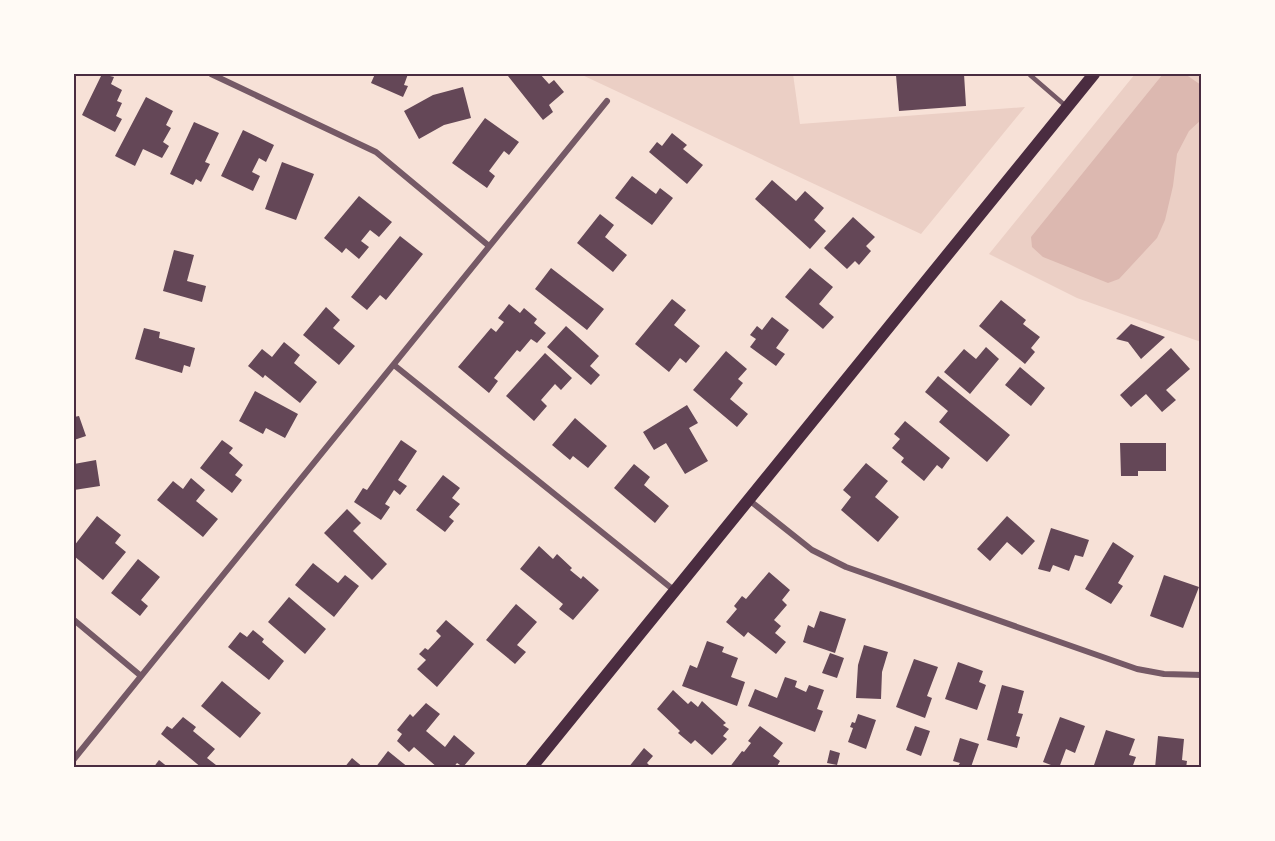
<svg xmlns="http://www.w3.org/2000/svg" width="1275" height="841" viewBox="0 0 1275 841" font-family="Manrope,sans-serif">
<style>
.green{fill:#ebcfc5}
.water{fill:#dcb8b0}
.building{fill:#644757}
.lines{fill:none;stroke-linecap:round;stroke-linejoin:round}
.service{stroke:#755966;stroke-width:4.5}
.minor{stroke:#755966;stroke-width:6}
.secondary{stroke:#4a2c40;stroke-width:12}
.neatline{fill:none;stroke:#4a2c40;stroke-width:2}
</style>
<rect width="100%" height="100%" fill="#f7e1d7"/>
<path class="green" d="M580 74H793L800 124 1025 107 921 234Z
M1135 74H1201V342L1077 298 989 254Z"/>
<path class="water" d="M1163 74H1185L1201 85 1202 119 1189 131 1177 154 1173 186 1165 220 1157 238 1119 279 1108 283 1043 257 1032 247 1031 237Z"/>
<path class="building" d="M102 74 114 77 111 84 122 90 117 101 122 103 116 116 122 119 115 132 82 115Z
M375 74H408L404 85 408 86 403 97 371 83Z
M511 74H540L549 84 554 80 564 92 549 105 553 112 543 120 508 76Z
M911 74H964L966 106 899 111 896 75Z
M463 87 471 118 444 125 419 139 404 111 433 95Z
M146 97 173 111 166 125 171 128 163 142 169 146 162 158 143 149 135 166 115 156Z
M485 118 519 142 509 155 504 151 489 171 495 176 487 188 452 163Z
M194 122 219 133 205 162 210 164 201 182 196 179 193 185 170 174Z
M243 130 274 145 266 162 259 158 252 172 260 176 253 191 221 176Z
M672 133 687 145 683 149 703 165 687 184 649 152 657 142 662 146Z
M282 162 314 174 296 220 265 209Z
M632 176 656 194 660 188 673 198 652 225 615 198Z
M772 180 796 201 805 191 824 208 814 220 826 231 810 249 755 199Z
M359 196 392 222 379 237 370 230 361 241 369 247 359 259 346 248 342 253 324 238Z
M600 214 614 225 605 237 627 255 613 272 577 243Z
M853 217 875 237 866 246 871 251 859 265 855 261 847 269 824 248Z
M400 236 423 254 386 300 380 295 367 310 351 297Z
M174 250 194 255 187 281 206 286 202 302 163 291Z
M551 268 604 309 587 330 535 289Z
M810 268 833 287 819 304 834 317 823 329 785 297Z
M672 299 686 310 674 325 700 346 686 363 680 358 669 372 635 344Z
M1001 300 1026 320 1023 324 1040 337 1031 348 1035 352 1025 364 979 326Z
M509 304 520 313 524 308 537 319 534 323 546 333 537 343 531 339 520 352 517 350 494 378 498 381 489 393 458 367 491 328 496 332 504 322 498 318Z
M326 307 340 320 333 328 355 346 339 365 303 335Z
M772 317 789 330 776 348 785 354 776 366 750 347 756 339 750 335 757 326 762 330Z
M1131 324 1165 337 1141 359 1128 342 1116 339Z
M566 326 599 356 590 366 600 375 591 385 547 347Z
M144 328 160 332 159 338 195 348 190 367 184 365 182 373 135 359Z
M284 342 300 355 294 363 317 382 300 403 265 375 263 378 248 366 262 349 272 357Z
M986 347 999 359 970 394 944 372 964 349 976 359Z
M1171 348 1190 369 1166 390 1176 400 1162 412 1146 394 1131 407 1120 395Z
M726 351 747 369 738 379 743 383 730 399 748 414 737 427 693 390Z
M545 353 572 378 561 390 555 384 541 400 547 406 534 421 506 396Z
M1020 367 1045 388 1031 406 1005 385Z
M938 376 1010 435 987 462 939 422 948 411 925 392Z
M255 391 298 414 285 438 266 428 263 434 239 421Z
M687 405 698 423 689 428 708 461 685 474 666 443 654 450 643 432Z
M79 416 86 436 74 440V417Z
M575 418 607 446 588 468 573 456 570 460 552 445Z
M905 421 950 458 942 469 937 465 924 481 901 462 904 458 892 448 900 439 894 434Z
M222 440 233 448 229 453 243 465 235 475 242 480 232 493 200 468Z
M401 440 417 451 398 480 407 486 400 495 394 490 385 504 390 507 381 520 354 502 363 488 367 490Z
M1120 443H1166V471H1138V476H1121Z
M96 460 100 486 74 490V464Z
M866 463 888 481 875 497 899 517 878 542 841 510 851 497 843 490Z
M634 464 650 477 644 485 669 506 655 523 614 488Z
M443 475 460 488 452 498 460 504 449 517 454 521 445 532 416 510Z
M191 478 205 490 196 501 218 519 203 537 157 500 173 481 183 489Z
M347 509 361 523 353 531 387 564 372 580 324 533Z
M97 516 121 535 115 543 126 552 103 580 74 556V546Z
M1007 516 1035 541 1022 555 1007 542 990 561 977 549Z
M1051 528 1089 540 1083 557 1075 555 1069 571 1053 565 1050 572 1038 569Z
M1113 542 1134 556 1118 583 1123 586 1111 604 1085 589Z
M539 546 553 559 557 554 572 568 570 570 581 579 583 576 599 590 573 620 559 609 563 604 520 569Z
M138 559 160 577 141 600 148 606 140 616 111 593Z
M313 563 338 583 345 575 359 586 334 617 295 585Z
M769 572 790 590 782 600 787 605 774 620 781 626 775 633 786 642 776 654 748 632 744 637 726 622 737 609 734 606 742 596 746 599Z
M1164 575 1199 587 1183 628 1150 616Z
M289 597 326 629 305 654 268 622Z
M516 604 537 622 517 645 526 652 515 664 486 640Z
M820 611 846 619 835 653 803 642 808 625 814 628Z
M446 620 474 644 437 687 417 669 426 660 419 654 425 648 428 650 441 636 436 631Z
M253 630 264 639 262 642 284 661 269 680 228 647 240 632 247 637Z
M707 641 724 647 722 652 738 658 731 677 745 682 737 706 682 686 690 665 697 668Z
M864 645 888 652 882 672 881 699 856 698 858 665Z
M830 653 844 658 837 678 822 673Z
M914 659 938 667 927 696 932 698 925 718 896 707Z
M958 662 983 671 979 682 986 685 977 710 945 699Z
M785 677 797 681 795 687 806 692 809 685 824 690 817 709 823 711 815 732 748 706 755 689 777 698Z
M222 681 261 713 240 738 201 706Z
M1002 685 1024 691 1018 713 1023 714 1016 736 1020 737 1017 748 987 740Z
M673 690 688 704 691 701 698 707 702 701 726 723 723 725 729 729 723 736 727 739 712 755 695 740 691 744 678 733 680 731 657 709Z
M426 703 440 714 426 731 445 747 454 735 475 753 463 767 457 763 453 768H438L414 747 409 752 397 741 402 734 397 730 410 714 413 717Z
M858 714 876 720 866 749 848 742 853 728 850 727 852 722 855 723Z
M183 717 196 727 193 731 215 749 207 758 216 765 213 768H202L161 734 167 726 172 729Z
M1060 717 1085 726 1075 753 1066 749 1059 768 1043 762Z
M760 726 783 743 773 756 780 761 776 768H729L742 751 744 752 751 743 748 741Z
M915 726 930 731 921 756 906 750Z
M1106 730 1135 739 1129 755 1136 757 1132 768H1093Z
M1158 736 1184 739 1182 760 1187 761 1186 768H1155Z
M960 738 979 744 971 767 961 768 958 766 960 763 953 761Z
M644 748 653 756 647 763 652 768H628Z
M830 750 840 753 837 765 827 763Z
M388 751 409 768H375Z
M352 758 364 768H344Z
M159 760 169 768H153Z"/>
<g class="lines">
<path class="service" d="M1030 75 1067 107"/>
<path class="minor" d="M211 74 376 152 489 246
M394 365 675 591
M749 500 812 550 846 567 1137 669 1164 674 1202 675
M74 620 141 676
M74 759 607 101"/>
<path class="secondary" d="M531 768 1094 74"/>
</g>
<rect width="1275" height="841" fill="none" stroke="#fffaf5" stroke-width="150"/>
<rect x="75" y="75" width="1125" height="691" class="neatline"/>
</svg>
